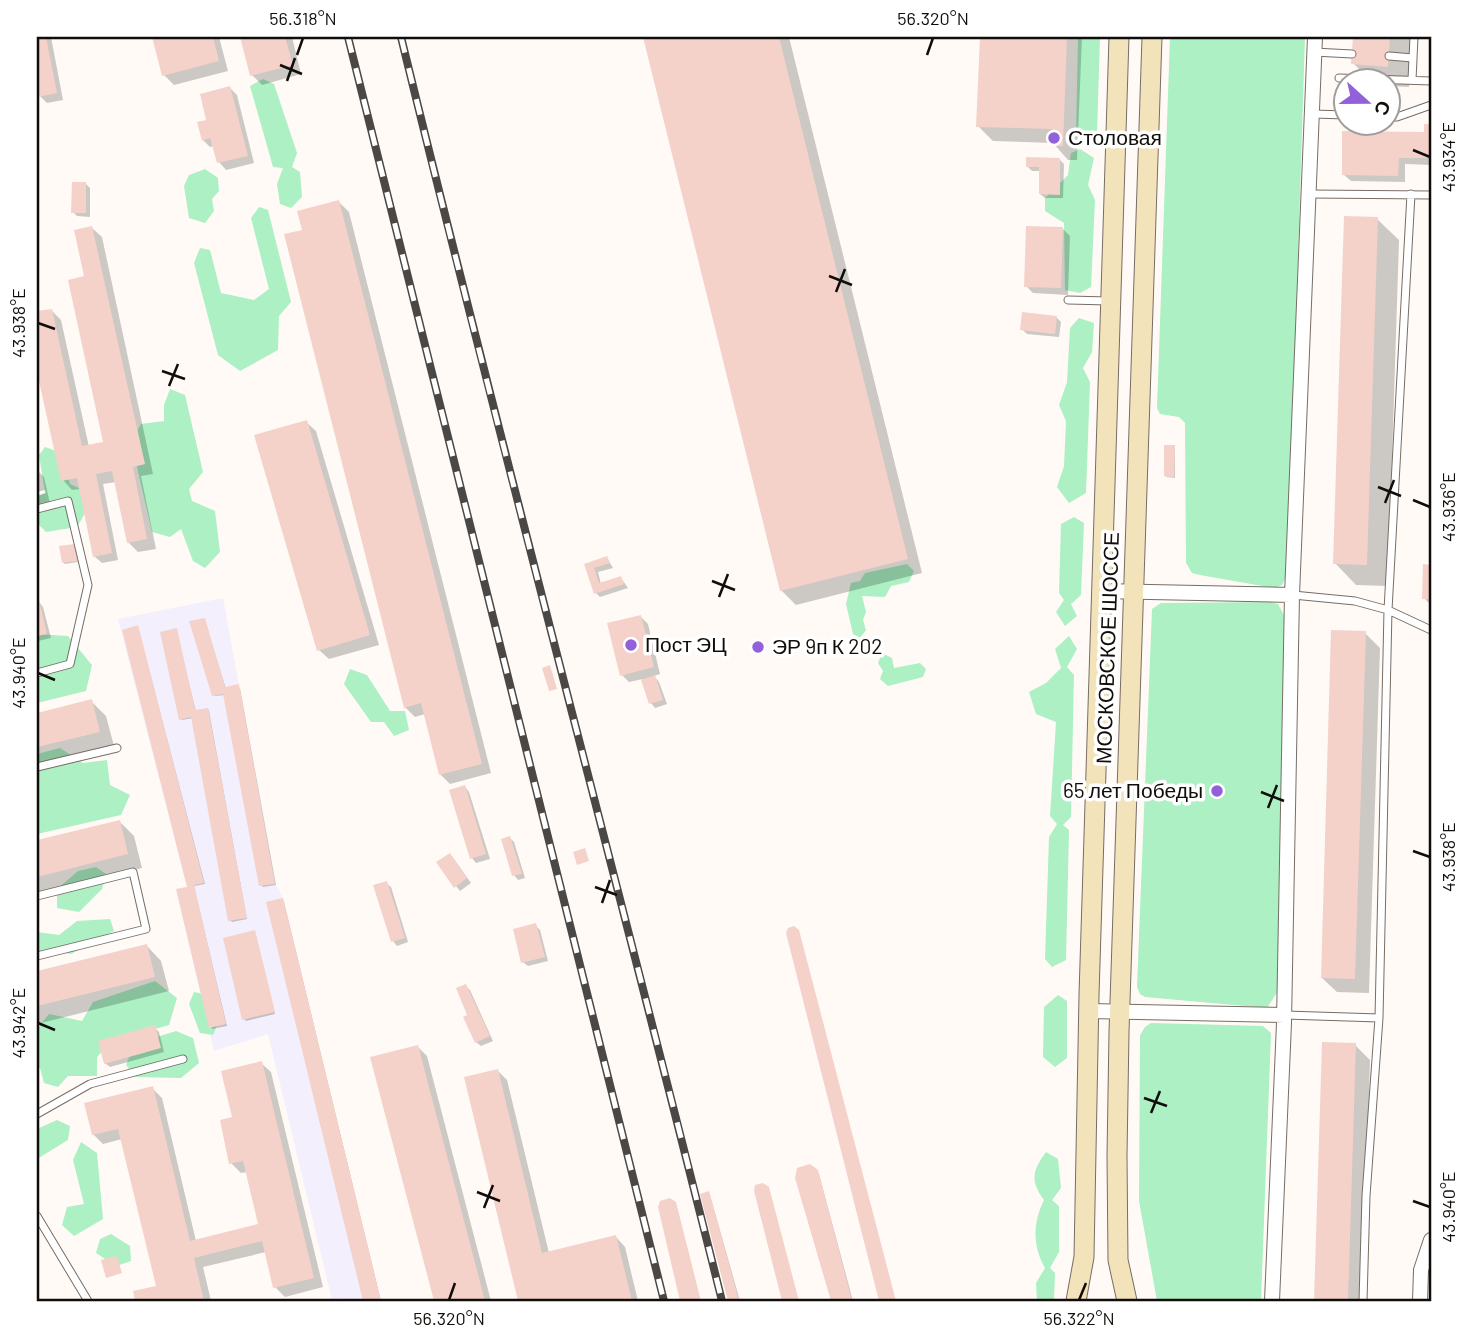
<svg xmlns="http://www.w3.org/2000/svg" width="1468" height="1338" viewBox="0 0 1468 1338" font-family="Barlow,sans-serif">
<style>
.industrial{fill:#f3effc}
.green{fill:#acf0c4}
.shadow{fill:#0003}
.building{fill:#f5d2c9}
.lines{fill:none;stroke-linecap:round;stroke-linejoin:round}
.service-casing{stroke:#776d64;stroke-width:9}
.minor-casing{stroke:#776d64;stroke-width:16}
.secondary-casing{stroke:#776d64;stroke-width:21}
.service{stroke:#fff;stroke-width:7}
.minor{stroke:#fff;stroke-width:14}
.secondary{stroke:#f3e3bb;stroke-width:19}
.rail-casing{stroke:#4b4744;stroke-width:8}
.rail{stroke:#fff;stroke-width:5;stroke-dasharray:16;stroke-linecap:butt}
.ticks{fill:none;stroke:#110d0a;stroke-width:2.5}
.poi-dot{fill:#9260d9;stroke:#fff;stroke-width:2.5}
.labels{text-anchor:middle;stroke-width:7;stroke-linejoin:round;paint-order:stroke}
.poi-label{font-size:21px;fill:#110d0a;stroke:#fff;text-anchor:start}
.street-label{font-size:21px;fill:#110d0a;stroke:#fff}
.neatline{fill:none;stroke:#110d0a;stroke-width:2.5}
.ticks-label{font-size:18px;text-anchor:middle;fill:#110d0a}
</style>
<rect width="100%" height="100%" fill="#fffaf6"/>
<path class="industrial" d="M223 598 275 883 283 898 381 1301H345L344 1298 332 1300 268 1034 214 1051 176 889 187 887 118 619Z"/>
<path class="green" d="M1078 37H1100L1097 133 1089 141 1076 133Z
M1170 37H1305L1288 573 1282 585 1274 588 1200 575 1192 573 1186 563 1185 423 1179 417 1160 414 1157 408Z
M263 79 274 84 297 153 292 167 300 172 302 197 291 208 280 204 277 184 283 168 273 167 250 86Z
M1080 149 1094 158 1088 185 1095 200 1091 287 1080 293 1065 290 1064 223 1045 211V198L1068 175 1071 153Z
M205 169 218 178 219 191 212 199 214 211 205 223 189 218 184 186 189 175Z
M259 207 268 210 291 302 279 316 278 350 240 371 218 355 194 263 200 248 210 250 221 293 254 300 269 289 251 218Z
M1079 318 1094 323 1092 352 1083 368 1090 382 1086 493 1069 503 1057 487 1064 466 1066 421 1059 405 1067 382 1070 328Z
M170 389 185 395 203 472 189 489 192 501 215 511 220 552 205 568 193 561 181 529 170 537 152 532 131 441 141 424 164 421V405Z
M45 447 62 453 70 484 85 491 90 505 77 527 46 532 37 523V496L45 493 39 455Z
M1074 517 1084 523 1081 595 1071 604 1077 616 1065 626 1056 612 1064 600 1059 593 1061 524Z
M907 564 914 571 909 582 891 586 885 597 862 596 866 612 863 620 866 630 860 638 853 634 846 604 851 583 860 581 865 573Z
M1271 602 1278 604 1285 617 1278 991 1267 1008 1145 997 1140 994 1137 987 1152 609 1161 603Z
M37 634 68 636 92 665 86 691 37 703Z
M1069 636 1077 649 1067 667 1074 675 1071 817 1063 825 1069 830 1066 960 1052 967 1045 959 1049 837 1057 824 1050 816 1056 722 1036 714 1029 692 1046 683 1061 668 1055 649Z
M882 653 892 658 894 668 920 663 926 669 923 677 888 686 880 679 883 671 878 663Z
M350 669 367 675 390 711H405L409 730 394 736 384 722H371L344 684Z
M60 748 83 763 107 760 110 785 130 795 121 815 37 834V754Z
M96 867 106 874 102 889 79 912 57 908V889L78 871Z
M110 919 114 931 71 954 43 950 37 953V932L59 935 77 921Z
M155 981 177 998 169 1025 110 1042 97 1057V1076H68L58 1087 44 1083 40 1068H37V1029L49 1014 82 1021 93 1002Z
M194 992 208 995 218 1023 213 1035 200 1033 189 1004Z
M1058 995 1067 1001V1058L1055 1067 1043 1057 1044 1007Z
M1151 1023 1263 1026 1271 1033 1261 1301H1157L1139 1201 1140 1035 1145 1027Z
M176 1031 193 1038 199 1063 181 1078 135 1077 126 1065 134 1044Z
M57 1120 70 1126 68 1140 37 1159V1129Z
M81 1142 97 1153 103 1219 74 1236 62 1225 67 1207 84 1204 73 1160Z
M1046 1152 1058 1159 1061 1188 1052 1200 1059 1206V1252L1050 1268 1055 1273 1054 1301H1037L1036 1283 1045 1268C1032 1245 1033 1223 1044 1200 1030 1181 1032 1171 1046 1152Z
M111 1234 130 1246 131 1261 116 1266 96 1253 100 1239Z"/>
<path class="shadow" d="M37 37H51L63 100 47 103 40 96 37 81Z
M154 37H219L228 71 174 85 164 75Z
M242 37H292L301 74 262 85 252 75Z
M645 37H789L922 573 796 605 781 590Z
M982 37H1082L1077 160H1068L1053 143 993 141 978 126Z
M1355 37H1413L1409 87 1388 86V80H1370L1353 63Z
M230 88 237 95 254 163 226 170 219 162 214 146 210 147 203 140 208 121Z
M1426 126H1431V165L1405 164V182L1351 181 1343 174 1425 134Z
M1059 159 1064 164 1063 198H1045L1040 194 1041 171H1032L1028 167Z
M86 184 90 188V217L77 216 73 212Z
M339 202 349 212 491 773 450 784 440 774 425 714 415 717 405 707 304 231Z
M1377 219 1399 240 1388 586 1356 585 1335 563Z
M92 228 102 237 153 474 141 476 156 549 138 552 128 542 116 482 103 484 118 560 102 563 94 556 80 489 72 490 63 480 37 364V313L51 310 61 320 89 447 105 443 86 278Z
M1063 229 1070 236 1068 295 1033 293 1026 286Z
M1056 317 1061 322 1059 337 1027 334 1022 329Z
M306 422 316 431 379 645 329 659 319 650Z
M1175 447V478L1167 477 1165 476Z
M37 470 44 477 51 508 37 512V496L46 493 45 490 37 492Z
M74 546 78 562 65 564 63 562Z
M607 558 613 568 598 572 601 584 621 578 628 588 600 597 596 593 587 565Z
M1425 566H1431V605L1424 598Z
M39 602 43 607 51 638 38 641 37 603Z
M641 617 648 624 660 674 654 676 659 682 667 704 655 708 651 703 643 679 629 682 622 675Z
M204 619 226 689 240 688 276 885 263 887 261 885 225 695 215 696 214 695Z
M138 627 205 884 194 886 227 1026 212 1029 189 889Z
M176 630 196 712 208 709 209 711 247 919 232 922 230 920 193 718 182 720 181 719Z
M1365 633 1380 648 1369 993 1337 992 1322 978Z
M91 701 106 716 114 746 37 765V714Z
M465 787 469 792 490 859 476 863 472 858 452 791Z
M119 821 134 836 142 868 37 895V842Z
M510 838 514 842 525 878 518 880 514 875Z
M454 859 471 883 460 891 456 886Z
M386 883 391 887 408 942 397 946 393 941Z
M283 900 284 902 381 1301H365L268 903Z
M535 925 540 930 548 961 528 966 523 962Z
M255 932 275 1014 246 1021 244 1019Z
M147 946 161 961 169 991 37 1024V973Z
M465 986 470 990 493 1041 481 1046 476 1042Z
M154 1027 159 1032 164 1052 110 1067 105 1063Z
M1324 1044 1355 1045 1370 1060 1363 1301H1316Z
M418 1047 427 1056 491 1301H436L372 1059Z
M261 1063 271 1072 323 1287 285 1297 275 1287 266 1252 203 1267 211 1301H137L135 1292 158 1287 122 1139 103 1144 93 1134 152 1088 162 1098 196 1241 260 1226 247 1172 241 1173 231 1163Z
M498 1071 507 1080 549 1253 616 1237 625 1247 638 1301H520L467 1078Z
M819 1174 853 1301H832L796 1178Z
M709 1193 710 1195 740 1301H729L702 1195Z"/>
<path class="building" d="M37 37H46L57 93 38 97Z
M152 37H213L219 61 162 76Z
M240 37H285L293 65 250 76Z
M643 37H779L908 559 780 591Z
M980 37H1067L1063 146H1051L1052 129 976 127Z
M1353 37H1390L1388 67 1351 64Z
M230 86 248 156 217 163 210 138 202 141 197 122 206 120 200 94Z
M1424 124H1431V158H1399L1398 176 1342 175V131L1424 132Z
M1026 157 1060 158V195L1039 194V167H1026Z
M72 182H86V213H71Z
M339 200 482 764 439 775 421 703 404 708 284 234 302 230 297 211Z
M1344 216 1378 217 1367 565 1333 564Z
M92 226 145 464 133 467 147 539 127 543 112 471 96 474 112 553 93 557 77 478 61 481 37 372V311L52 309 82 446 103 442 68 280 84 276 74 230Z
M1026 226 1063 227 1061 288 1024 287Z
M1022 312 1057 316 1055 334 1020 330Z
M307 420 370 635 317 651 254 435Z
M1164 445H1175L1174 477 1164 476Z
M75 544 77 561 62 563 59 546Z
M607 556 610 563 594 568 599 583 621 576 624 584 594 594 584 564Z
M1423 564 1431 565V599H1422Z
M39 600 47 634 37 636V601Z
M641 615 654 667 620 676 607 623Z
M205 618 225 687 239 684 275 884 259 886 223 694 212 696 189 621Z
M138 625 204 883 194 885 226 1024 209 1028 176 889 187 887 122 630Z
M177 628 195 710 208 708 247 918 228 921 191 717 179 720 160 632Z
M1331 630 1366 631 1355 979 1321 978Z
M550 665 557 689 549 691 542 668Z
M655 675 663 700 649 704 641 680Z
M92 699 100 732 37 747V713Z
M465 785 486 854 470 859 449 790Z
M120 820 128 854 37 877V840Z
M510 836 522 874 512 876 501 839Z
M585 848 589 861 577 865 573 852Z
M450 853 467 878 454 888 436 862Z
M387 881 405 938 391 942 373 885Z
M283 898 381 1301H363L266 902Z
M536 923 545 957 521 963 513 929Z
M794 926 799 930 896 1301H879L786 933 788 928Z
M255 930 275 1012 242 1020 223 938Z
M147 944 155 977 37 1006V971Z
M466 984 490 1036 475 1043 463 1017 467 1015 456 988Z
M155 1025 161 1048 104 1064 98 1041Z
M1322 1042 1356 1043 1348 1301H1314Z
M418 1045 485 1301H434L370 1057Z
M262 1061 314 1278 273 1288 262 1241 194 1258 204 1301H135L133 1291 156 1286 118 1129 92 1135 84 1103 153 1086 190 1241 258 1224 243 1161 229 1164 220 1120 232 1117 221 1071Z
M498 1069 542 1253 616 1235 632 1301H518L464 1077Z
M810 1164 818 1170 852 1301H831L795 1178 797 1168Z
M763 1183 769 1187 799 1301H782L754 1191 755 1185Z
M709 1191 739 1301H728L700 1194Z
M670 1198 676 1202 701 1301H680L658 1207 660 1201Z
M117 1256 122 1273 106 1278 101 1260Z"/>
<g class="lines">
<g class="service-casing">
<path id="service" d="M1314 52 1352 54
M1389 56 1413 58
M1339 78 1431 81
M1412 80 1414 37
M1313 114 1346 115
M1388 117H1397L1431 105
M1310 194 1431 195
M1068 300 1109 301
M37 509 68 501 88 585 70 664 37 673
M1293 595 1355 601 1388 610 1431 630
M37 767 117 748
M37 896 133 872 146 929 37 956
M1285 1015 1379 1018
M37 1114 90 1084 183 1059
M37 1216 88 1301
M1363 1301 1366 1196 1379 1018 1388 610 1411 194"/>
</g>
<g class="minor-casing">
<path id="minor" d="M1101 591 1292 595
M1089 1011 1284 1015
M1272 1301 1284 1023 1292 595 1315 37
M1420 1301 1421 1270 1431 1240"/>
</g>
<g class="secondary-casing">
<path id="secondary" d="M1076 1301 1084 1257 1089 995 1119 37
M1127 1301 1118 1260 1117 1156 1119 1032 1152 37"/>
</g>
<use href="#service" class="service"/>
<use href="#minor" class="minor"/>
<use href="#secondary" class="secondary"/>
<g class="rail-casing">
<path id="rail" d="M348 37 664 1301
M401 37C504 459 617 879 722 1301"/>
</g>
<use href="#rail" class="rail"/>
</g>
<path class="ticks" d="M297 55 303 38M927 55 933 38M280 65 302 74M287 81 295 58M1413 150 1430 157M829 276 852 285M836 292 845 269M38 323 55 329M162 371 185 379M169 386 178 364M1378 487 1401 496M1413 500 1430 507M1385 503 1394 480M712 581 735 590M719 597 728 574M38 673 55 680M1261 792 1284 801M1268 808 1277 785M1413 851 1430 857M595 887 617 895M602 903 610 880M38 1023 55 1030M1144 1098 1167 1106M1151 1113 1160 1091M477 1192 500 1201M1413 1201 1430 1207M484 1208 493 1185M449 1300 455 1283M1079 1300 1086 1283"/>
<g class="poi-dot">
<circle cx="1054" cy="138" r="7"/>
<circle cx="631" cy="645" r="7"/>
<circle cx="758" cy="647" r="7"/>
<circle cx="1217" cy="791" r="7"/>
</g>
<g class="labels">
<g class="poi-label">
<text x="1068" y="145">Столовая</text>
<text x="645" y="652">Пост ЭЦ</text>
<text x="772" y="654">ЭР 9п К 202</text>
<text x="1203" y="798" text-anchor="end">65 лет Победы</text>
</g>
<g class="street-label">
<text transform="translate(1108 648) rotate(-88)" y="7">МОСКОВСКОЕ ШОССЕ</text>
</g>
</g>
<rect width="1468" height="1338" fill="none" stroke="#ffffff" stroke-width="77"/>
<g transform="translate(1367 102) rotate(111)"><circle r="33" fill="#ffffff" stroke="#a09e9d" stroke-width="2"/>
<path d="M0-5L12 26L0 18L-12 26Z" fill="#9260d9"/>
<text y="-10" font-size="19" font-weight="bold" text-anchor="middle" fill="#110d0a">С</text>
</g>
<rect x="38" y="38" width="1392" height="1262" class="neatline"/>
<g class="ticks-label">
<text x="303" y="25">56.318°N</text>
<text x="933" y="25">56.320°N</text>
<text transform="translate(1449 157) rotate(-90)" y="6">43.934°E</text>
<text transform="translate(19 323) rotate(-90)" y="6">43.938°E</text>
<text transform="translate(1449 507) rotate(-90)" y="6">43.936°E</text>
<text transform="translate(19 673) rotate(-90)" y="6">43.940°E</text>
<text transform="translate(1449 857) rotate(-90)" y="6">43.938°E</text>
<text transform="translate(19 1023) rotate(-90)" y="6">43.942°E</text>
<text transform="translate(1449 1207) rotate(-90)" y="6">43.940°E</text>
<text x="449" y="1325">56.320°N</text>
<text x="1079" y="1325">56.322°N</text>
</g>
</svg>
